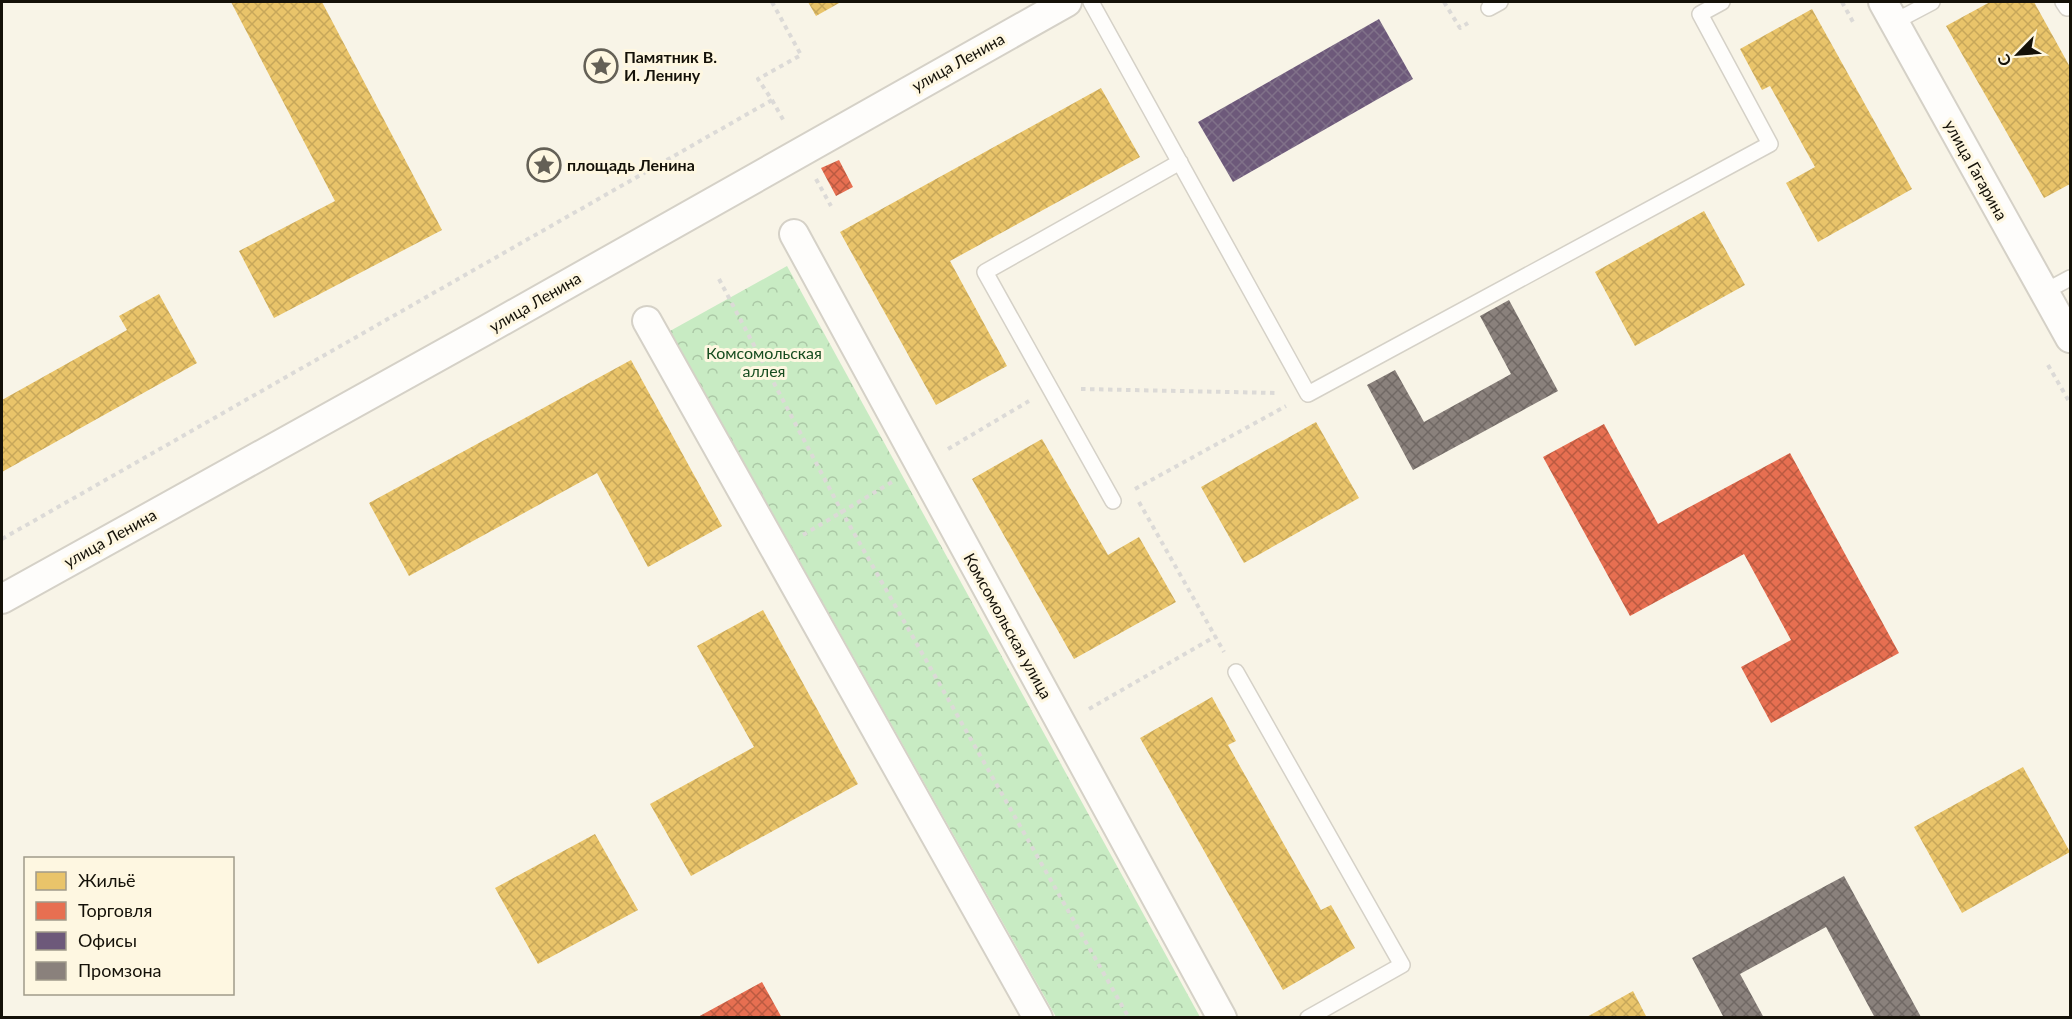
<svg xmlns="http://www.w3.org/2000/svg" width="2072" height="1019" viewBox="0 0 2072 1019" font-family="Lato,sans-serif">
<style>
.park{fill:url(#park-crowns)}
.homes{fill:url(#homes-cross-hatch)}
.shops{fill:url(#shops-cross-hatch)}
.offices{fill:url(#offices-cross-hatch)}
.industry{fill:url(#industry-cross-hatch)}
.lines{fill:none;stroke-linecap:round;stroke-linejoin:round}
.service-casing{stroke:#d5d1c7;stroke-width:18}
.minor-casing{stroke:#d5d1c7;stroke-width:32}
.path{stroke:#dcdad7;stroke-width:4;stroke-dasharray:4.5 4.5;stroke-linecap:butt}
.service{stroke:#fefdfb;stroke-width:15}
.minor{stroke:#fefdfb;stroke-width:28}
.labels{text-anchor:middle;stroke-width:6;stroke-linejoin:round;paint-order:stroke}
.poi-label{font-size:16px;font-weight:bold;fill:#141108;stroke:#fef7e1;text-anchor:start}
.street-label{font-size:16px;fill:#141108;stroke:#fef7e1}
.park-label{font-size:16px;fill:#164c1f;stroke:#fef7e1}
</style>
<defs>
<pattern id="park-crowns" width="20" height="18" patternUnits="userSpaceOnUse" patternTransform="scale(1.5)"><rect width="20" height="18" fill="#c8ebc3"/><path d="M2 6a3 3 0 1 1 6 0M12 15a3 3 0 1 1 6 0" fill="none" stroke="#abc8a6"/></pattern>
<pattern id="homes-cross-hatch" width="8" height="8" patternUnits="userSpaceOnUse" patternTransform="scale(1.5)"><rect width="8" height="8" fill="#e9c46a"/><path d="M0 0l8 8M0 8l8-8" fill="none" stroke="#c7a75a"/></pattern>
<pattern id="shops-cross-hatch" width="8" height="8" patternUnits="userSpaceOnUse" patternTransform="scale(1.5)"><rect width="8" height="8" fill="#e76f51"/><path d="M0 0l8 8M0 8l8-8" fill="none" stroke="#ba5a41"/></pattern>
<pattern id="offices-cross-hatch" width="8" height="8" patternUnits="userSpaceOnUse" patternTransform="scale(1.5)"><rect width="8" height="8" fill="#6d597a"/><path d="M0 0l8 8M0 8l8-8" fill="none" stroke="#807189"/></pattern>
<pattern id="industry-cross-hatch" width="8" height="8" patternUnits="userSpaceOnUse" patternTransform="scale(1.5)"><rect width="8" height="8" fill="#8a817c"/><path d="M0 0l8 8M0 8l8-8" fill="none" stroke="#706864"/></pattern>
</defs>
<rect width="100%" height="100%" fill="#f8f4e7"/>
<path class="park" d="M787 266 1200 1017H1056L670 331Z"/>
<path class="homes" d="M231 2H322L442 230 274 318 239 251 335 201Z
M808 2H841L816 16Z
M1990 2H2034L2070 67V184L2044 198 1946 26Z
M1812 9 1912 189 1818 242 1786 183 1815 167 1770 86 1762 90 1740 49Z
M1101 88 1140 157 950 261 1007 366 936 405 840 232Z
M1704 211 1745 285 1635 346 1595 272Z
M159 294 197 363 2 472V400L127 330 119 316Z
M631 360 722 526 648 567 597 473 409 576 369 503Z
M1316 422 1359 498 1244 563 1201 487Z
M1042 439 1108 555 1139 537 1176 602 1074 659 972 479Z
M763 610 858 784 691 876 650 804 754 747 697 646Z
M1212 697 1236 741 1228 745 1321 910 1331 905 1355 948 1283 990 1140 738Z
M2023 767 2070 852 1962 913 1914 827Z
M595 834 638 910 538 964 495 888Z
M1633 991 1647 1018H1585Z"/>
<path class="shops" d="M839 160 853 187 836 196 821 168Z
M1604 424 1658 524 1790 453 1899 653 1771 723 1741 667 1791 640 1744 554 1630 616 1543 457Z
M762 982 782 1018H696Z"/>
<path class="offices" d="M1379 19 1413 79 1233 182 1198 122Z"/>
<path class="industry" d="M1509 300 1558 391 1413 470 1367 385 1395 370 1424 422 1511 374 1480 316Z
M1844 876 1921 1017 1875 1018 1826 927 1740 974 1764 1018H1724L1692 958Z"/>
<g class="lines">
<g class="service-casing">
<path id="service" d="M1091 2 1308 394 1770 144 1700 14 1722 2
M2063 2 2067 8 2070 5
M1489 8 1500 2
M1894 22 1932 2
M2044 292 2070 278
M1113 501 985 272 1180 162
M1236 672 1402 965 1308 1018"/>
</g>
<g class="minor-casing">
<path id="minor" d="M1883 2 2070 338
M794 234 1222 1018
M647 321 1038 1018
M2 599 486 330 1067 2"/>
</g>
<path class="path" d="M1444 2 1460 28 1468 23
M1842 2 1853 22
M772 100 785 123
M816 179 831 206
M719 279 842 512 1129 1018
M2048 365 2070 403
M1081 389 1277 393
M948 449 1029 401
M1135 489 1286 406
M1139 502 1224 652
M803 535 892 482
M2 539 772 100 758 79 801 55 772 2
M1089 709 1216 636"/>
<use href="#service" class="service"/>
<use href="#minor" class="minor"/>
</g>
<defs>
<g id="sight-ring" transform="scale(1.725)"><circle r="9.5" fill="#fef7e1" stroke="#646056" stroke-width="1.5"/><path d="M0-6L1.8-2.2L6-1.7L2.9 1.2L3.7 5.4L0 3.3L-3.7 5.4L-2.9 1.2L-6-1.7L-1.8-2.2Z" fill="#646056"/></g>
</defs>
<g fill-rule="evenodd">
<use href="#sight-ring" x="601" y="66"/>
<use href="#sight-ring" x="544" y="165"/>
</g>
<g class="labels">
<g class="poi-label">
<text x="624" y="63">Памятник В.<tspan x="624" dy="18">И. Ленину</tspan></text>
<text x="567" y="171">площадь Ленина</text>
</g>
<g class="street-label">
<text transform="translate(958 62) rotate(-29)" y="6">улица Ленина</text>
<text transform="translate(1976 170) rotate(61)" y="6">улица Гагарина</text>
<text transform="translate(535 302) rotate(-30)" y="6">улица Ленина</text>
<text transform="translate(110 538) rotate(-29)" y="6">улица Ленина</text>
<text transform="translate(1008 626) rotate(61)" y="6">Комсомольская улица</text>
</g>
<g class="park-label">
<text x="764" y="359">Комсомольская<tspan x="764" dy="18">аллея</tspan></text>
</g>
</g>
<rect width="2072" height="1019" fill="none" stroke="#141108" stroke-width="6"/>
<rect x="24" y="857" width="210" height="138" fill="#fef7e1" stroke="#a09b8a" stroke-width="1.5"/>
<rect x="36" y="872" width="30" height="18" fill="#e9c46a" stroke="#a09b8a" stroke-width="1.5"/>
<text x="78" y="887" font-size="18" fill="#141108">Жильё</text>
<rect x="36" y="902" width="30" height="18" fill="#e76f51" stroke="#a09b8a" stroke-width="1.5"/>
<text x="78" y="917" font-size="18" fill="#141108">Торговля</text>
<rect x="36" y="932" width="30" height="18" fill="#6d597a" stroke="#a09b8a" stroke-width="1.5"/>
<text x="78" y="947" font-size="18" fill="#141108">Офисы</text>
<rect x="36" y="962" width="30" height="18" fill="#8a817c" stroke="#a09b8a" stroke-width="1.5"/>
<text x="78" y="977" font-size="18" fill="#141108">Промзона</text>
<g transform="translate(2018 54) rotate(245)" stroke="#fef7e1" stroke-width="4.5" paint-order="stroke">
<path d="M0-4.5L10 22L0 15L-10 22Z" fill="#141108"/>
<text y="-9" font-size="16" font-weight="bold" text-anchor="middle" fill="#141108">С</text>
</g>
</svg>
